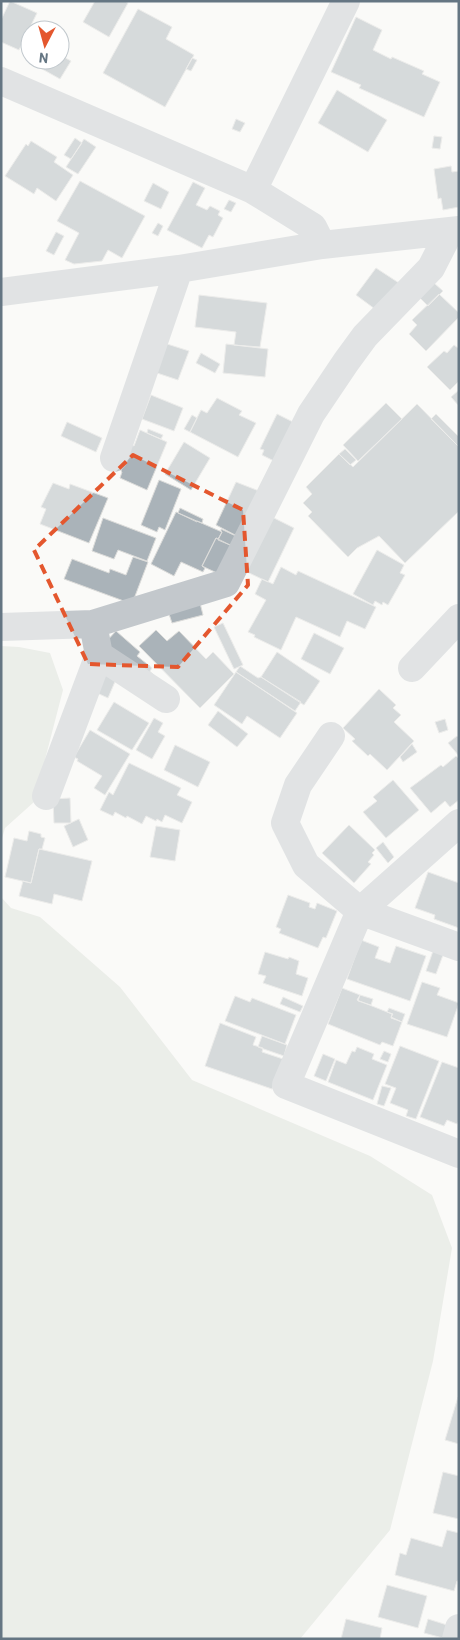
<svg xmlns="http://www.w3.org/2000/svg" width="460" height="1640" viewBox="0 0 460 1640" font-family="Barlow,sans-serif">
<style>
.green{fill:#dadfd7}
.building{fill:#aab3b9;stroke:#dcdcda}
.lines{fill:none;stroke-linecap:round;stroke-linejoin:round}
.street{stroke:#c3c8cc;stroke-width:28}
.marked{fill:none;stroke:#e4572e;stroke-width:4;stroke-dasharray:10 6;stroke-linejoin:round}
</style>
<rect width="100%" height="100%" fill="#fafaf8"/>
<path class="green" d="M1 646 19 647 50 653 63 690 34 802 5 828 1 842Z
M1 897 11 908 40 917 120 987 192 1080 370 1156 432 1195 452 1248 433 1361 390 1530 300 1639H1Z"/>
<path class="building" d="M10 1 37 13 19 50 1 42V20Z
M95 1H125L128 3 109 37 83 22Z
M138 9 172 27 166 39 194 55 165 107 103 73Z
M356 17 382 30 373 50 391 59 392 57 424 71 422 74 440 82 424 117 359 88 361 85 331 72Z
M60 55 71 61 60 79 35 65 38 60H60Z
M192 58 197 60 191 71 186 69Z
M337 90 387 120 368 152 318 123Z
M236 119 245 123 240 132 232 129Z
M434 136 442 137 440 149 432 148Z
M75 138 82 143 71 159 64 155Z
M84 139 96 147 78 174 66 167Z
M31 141 57 157 54 162 73 175 56 201 37 188 34 194 5 176 26 144 28 146Z
M451 166 452 172 459 171V207L443 210 441 198 438 199 434 169Z
M80 181 145 216 122 258 108 250 102 261 74 264 65 260 79 233 57 221Z
M193 182 205 188 196 205 207 210 210 206 220 211 218 215 223 218 213 237 209 235 202 248 167 230Z
M153 183 169 192 161 209 144 201Z
M229 200 236 203 231 212 224 209Z
M158 223 163 226 158 236 152 233Z
M56 232 64 236 54 255 46 251Z
M376 268 402 285 379 312 356 295Z
M434 283 443 291 428 306 420 298Z
M439 294 459 313V317L426 351 409 334 417 325 412 320Z
M199 295 267 303 260 347 234 345 236 332 195 327Z
M164 343 189 351 178 380 154 372Z
M226 344 268 349 265 377 223 373Z
M454 345 458 348 459 347V381L450 390 427 367 444 351 447 353Z
M201 353 220 364 215 373 196 363Z
M459 390V406L451 397Z
M151 395 183 408 174 431 142 419Z
M217 398 242 411 239 415 256 423 238 457 190 432 201 410 207 413Z
M386 403 402 419 358 461 343 445Z
M417 404 459 447V511L405 563 379 536 357 548 348 557 308 516 312 512 303 503 312 494 306 487 339 454 353 467Z
M277 414 297 424 276 462 262 455 264 450 260 449Z
M436 414 459 437V447L431 419Z
M192 415 197 418 190 432 184 429Z
M67 422 102 438 96 452 61 436Z
M148 429 163 435 161 439 147 433Z
M140 430 167 442 147 490 120 478 122 472 121 471 130 444 134 446Z
M184 442 210 458 191 490 165 474Z
M345 449 356 460 350 465 339 454Z
M159 480 181 489 165 530 159 527 157 532 141 525Z
M236 482 259 491 239 537 216 525Z
M53 483 69 489 70 484 108 498 89 543 40 524 46 509 41 507Z
M180 508 203 519 202 523 197 521V522L178 513Z
M176 512 222 532 218 539 216 538 202 566 205 568 203 572 181 562 174 576 151 564Z
M270 516 294 528 268 582 245 571Z
M103 518 156 538 147 561 118 550 114 559 92 551Z
M221 529 240 538 235 547 218 540 222 532 221 531Z
M216 538 234 547 217 573 202 566Z
M377 550 404 565 400 573 405 575 388 605 383 602 382 605 375 601 373 605 353 594Z
M133 557 148 562 132 604 64 579 72 559 109 573 110 569 126 575Z
M281 567 296 575 298 571 376 607 365 629 347 621 340 637 296 617 281 650 254 637 255 635 248 632 266 600 255 594 262 579 273 584Z
M200 603 203 615 172 623 168 611Z
M223 623 243 665 234 669 214 627Z
M156 630 167 641 179 631 206 659 213 652 234 674 200 708 139 646Z
M116 631 140 652 137 656 152 668 150 671 154 675 104 644Z
M314 633 344 648 330 674 301 659Z
M277 652 320 681 304 705 261 677Z
M240 666 258 678 261 677 301 702 295 711 236 672Z
M105 672 117 677 108 698 97 693Z
M236 672 297 713 280 738 247 716 242 724 214 705Z
M379 689 396 705 393 708 401 715 394 722 414 741 387 770 370 754 368 756 352 741 355 739 343 728Z
M114 702 149 723 132 750 97 730Z
M218 711 248 734 237 747 208 725Z
M154 718 163 723 158 732 165 736 152 759 136 750Z
M445 719 448 730 439 733 435 722Z
M90 730 130 754 105 795 94 788 102 776 77 761 78 759 74 757Z
M457 736 459 738V756L448 743Z
M412 744 417 752 403 762 400 757Z
M175 745 210 762 198 787 164 770Z
M456 756 459 759V800L450 807 445 801 431 813 410 788 441 765 443 767Z
M129 763 181 788 177 795 192 802 182 823 165 815 162 822 157 819 156 821 146 816 142 824 127 816 126 818 115 812 113 816 100 810 109 792 113 795Z
M393 780 419 810 386 838 363 812 377 801 373 797Z
M70 798 71 823H54L53 799Z
M79 819 88 840 73 847 64 826Z
M349 825 375 850 372 853 374 855 368 862 371 864 354 883 322 853Z
M156 826 180 830 175 861 150 857Z
M29 831 41 834V837L45 838 42 849H39L31 883 5 877 14 838 27 841Z
M383 842 394 857 388 863 376 848Z
M39 849 92 861 82 901 54 894 52 904 19 896 23 881 31 883Z
M428 872 459 883V928L434 919 435 915 415 908Z
M288 895 310 903 309 907 315 909 317 903 337 911 326 938 323 937 318 948 279 933 281 929 276 927Z
M361 940 379 947 375 958 390 963 396 946 426 956 410 1001 347 979Z
M433 951 443 955 436 974 426 971Z
M265 952 288 959 289 957 299 961 296 974 308 978 302 996 263 983 266 976 258 974Z
M422 982 440 988 437 995 459 1003 447 1037 407 1024Z
M342 988 360 995 357 1000 392 1014 391 1018 402 1022 393 1046 382 1042 380 1045 328 1024Z
M360 995 373 999 371 1005 358 1001Z
M235 996 250 1002 252 998 296 1015 285 1044 225 1021Z
M283 997 303 1006 300 1012 280 1004Z
M389 1008 405 1014 402 1022 391 1017 393 1014 387 1012Z
M220 1023 256 1037 253 1045 263 1048 262 1052 283 1059 272 1089 205 1066Z
M262 1036 287 1045 284 1056 258 1047Z
M400 1046 439 1061 416 1119 406 1116 408 1110 390 1103 396 1088 385 1084Z
M357 1047 374 1054 372 1059 387 1065 373 1100 328 1082 336 1060 346 1064 352 1051 355 1052Z
M384 1051 391 1054 388 1062 380 1059Z
M323 1054 335 1059 326 1081 314 1076Z
M442 1062 459 1068V1121L457 1124 447 1120 444 1126 420 1117Z
M382 1086 391 1088 384 1106 377 1104Z
M458 1397H459V1444L445 1440Z
M443 1472 459 1476V1519L433 1513Z
M447 1530 459 1533V1581H457L454 1591 395 1575 400 1553 406 1555 411 1538 442 1547Z
M387 1585 427 1596 418 1628 378 1617Z
M346 1619 382 1628 380 1639H341Z
M428 1619 447 1625 443 1638 424 1633Z"/>
<g class="lines">
<path class="street" d="M1 81 253 190 313 227 322 245
M253 190 346 1
M1 292 179 269 322 245 459 230
M114 458 179 269
M1 627 93 624 226 583 311 414 346 362 365 336 431 268 450 231
M99 655 166 699
M412 668 459 618
M331 736 298 785 285 823 306 865 360 911 459 947
M46 796 99 655 93 624
M459 823 360 911 286 1085 459 1154
M456 1639 459 1628"/>
</g>
<path d="M0 0H460V1640H0ZM133 455 243 510 248 585 178 667 88 664 34 550Z" fill="#fafaf8" fill-opacity=".55" fill-rule="evenodd"/>
<path class="marked" d="M133 455 243 510 248 585 178 667 88 664 34 550Z"/>
<rect width="460" height="1640" fill="none" stroke="#657683" stroke-width="5"/>
<g transform="translate(45 45) rotate(186)"><circle r="24" fill="#ffffff" stroke="#c1c8cd"/>
<path d="M0-4L9 19L0 12L-9 19Z" fill="#e4572e"/>
<text y="-8" font-size="14" font-weight="bold" text-anchor="middle" fill="#657683">N</text>
</g>
</svg>
